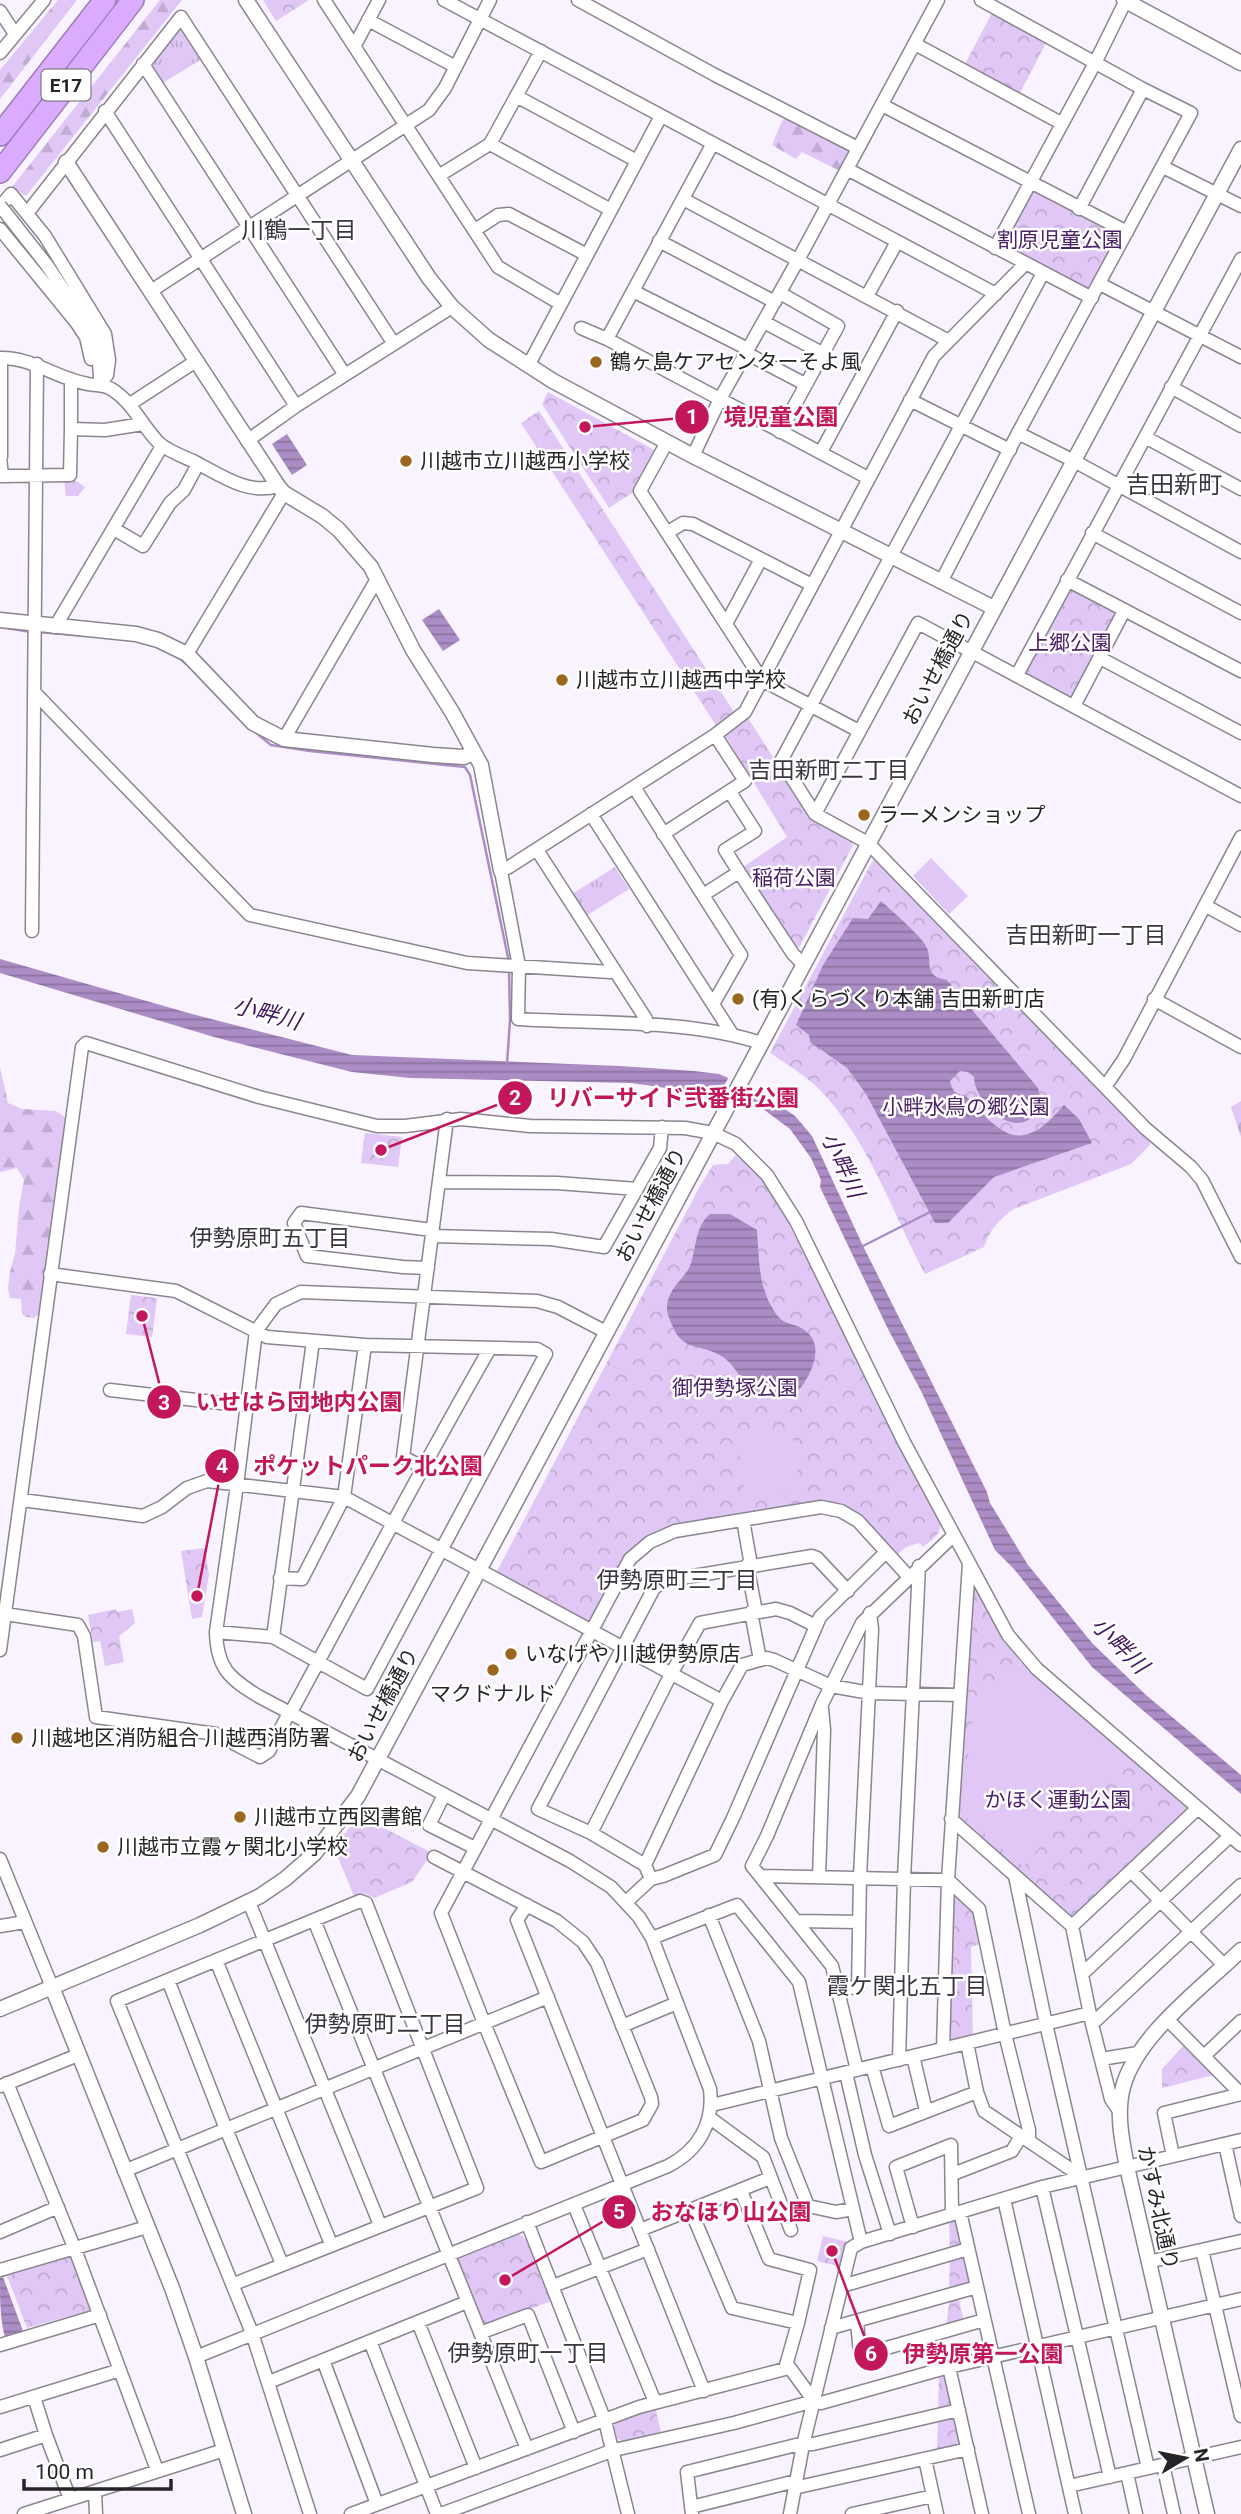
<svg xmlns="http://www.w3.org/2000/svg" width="1241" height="2514" viewBox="0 0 1241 2514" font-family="Roboto,'Noto Sans JP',sans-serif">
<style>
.grass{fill:url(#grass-tufts)}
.forest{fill:url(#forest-firs)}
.park{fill:url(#park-crowns)}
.garden{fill:#e0c7f6}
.water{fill:url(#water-rules)}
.pier{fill:#f9f3ff}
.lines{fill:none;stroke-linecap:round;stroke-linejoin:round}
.stream{stroke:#ac8cc5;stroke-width:2.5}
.minor-casing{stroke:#8a858f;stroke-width:15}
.tertiary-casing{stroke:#8a858f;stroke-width:17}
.motorway-casing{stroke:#9b7cb4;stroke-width:24}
.minor{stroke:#fff;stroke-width:12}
.tertiary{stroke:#fff;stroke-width:14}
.motorway{stroke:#daabff;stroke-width:21}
.minor-bridge-casing{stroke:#8a858f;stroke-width:15;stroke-linecap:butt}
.minor-bridge{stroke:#fff;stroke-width:12}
.poi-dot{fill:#9b661e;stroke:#fff;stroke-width:2.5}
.labels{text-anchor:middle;stroke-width:5;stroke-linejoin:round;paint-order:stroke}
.shield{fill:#fff;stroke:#676668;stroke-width:2}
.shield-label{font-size:19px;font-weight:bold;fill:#262428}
.park-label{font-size:21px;fill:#4c2267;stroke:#fff}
.poi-label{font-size:21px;fill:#262428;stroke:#fff;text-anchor:start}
.street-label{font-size:21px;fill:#262428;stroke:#fff}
.neighbourhood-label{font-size:23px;fill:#3b363f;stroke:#fff}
.water-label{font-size:23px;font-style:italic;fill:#43185d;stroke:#fff}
.quarter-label{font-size:24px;fill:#3b363f;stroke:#fff}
.leader{fill:none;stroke:#c2185b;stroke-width:2.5}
.callout-dot{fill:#c2185b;stroke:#fff;stroke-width:2.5}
.mark-label{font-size:21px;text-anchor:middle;font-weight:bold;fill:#fff}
.callout-label{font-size:23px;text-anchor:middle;font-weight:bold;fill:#c2185b;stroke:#fff;stroke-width:5;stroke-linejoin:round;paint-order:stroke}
</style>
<defs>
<pattern id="grass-tufts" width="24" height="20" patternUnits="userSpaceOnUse" patternTransform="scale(1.75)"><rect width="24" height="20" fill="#e0c7f6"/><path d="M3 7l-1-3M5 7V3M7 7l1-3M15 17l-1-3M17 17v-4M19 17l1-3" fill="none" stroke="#c0abd3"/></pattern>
<pattern id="forest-firs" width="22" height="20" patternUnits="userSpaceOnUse" patternTransform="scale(1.75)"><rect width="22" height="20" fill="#e0c7f6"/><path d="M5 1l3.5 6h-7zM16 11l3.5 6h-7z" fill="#c0abd3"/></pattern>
<pattern id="park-crowns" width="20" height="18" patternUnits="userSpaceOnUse" patternTransform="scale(1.75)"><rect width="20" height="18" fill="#e0c7f6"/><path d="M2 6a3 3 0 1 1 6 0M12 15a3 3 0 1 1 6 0" fill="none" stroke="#c0abd3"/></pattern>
<pattern id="water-rules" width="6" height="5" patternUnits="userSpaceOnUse" patternTransform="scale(1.75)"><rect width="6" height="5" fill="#ac8cc5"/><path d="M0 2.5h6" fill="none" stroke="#8c72a0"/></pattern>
</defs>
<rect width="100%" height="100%" fill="#f9f3ff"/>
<path class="grass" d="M178 28 183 29 202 59 161 84 149 67Z
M615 867 629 889 586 916 572 894Z"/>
<path class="forest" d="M58 0H77L0 99V70Z
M160 0H182L26 196 12 187Z
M787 116 853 148 840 171 802 152 796 159 772 145 782 121Z
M0 1068 8 1103 22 1109 56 1111 66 1118 65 1140 60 1156 40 1306 39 1314 34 1318 26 1317 22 1314 21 1299 10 1298 8 1289 10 1272 15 1254 19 1207 24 1180 17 1168 0 1172Z
M1241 1101V1137L1231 1107Z"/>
<path class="park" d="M263 0H309L276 21Z
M992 13 1047 41 1020 93 965 64Z
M1030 186 1122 234 1090 294 998 246Z
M548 392 656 451 635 491 609 508 542 404Z
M539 411 736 715 717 727 521 423Z
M73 479 85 487 78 496H66L64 480Z
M1069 587 1118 613 1072 700 1023 674Z
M748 718 812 818 850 837 853 845 799 948 794 945 742 868 787 837 724 734Z
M878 859 1149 1138 1150 1145 1131 1164 1014 1209C1000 1218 989 1231 984 1247L925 1274C894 1216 872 1150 829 1100 813 1080 791 1067 770 1053L873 860Z
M365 1133 402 1137 398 1167 361 1163Z
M736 1155C762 1177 781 1198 792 1231L847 1334 862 1370 880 1399 939 1515C943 1534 937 1535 923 1547L919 1543 906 1547 898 1554 879 1536 814 1503 740 1513 675 1526 657 1532 636 1545 622 1564 591 1624 495 1575 700 1186 713 1165 728 1164Z
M131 1295 157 1298 152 1337 126 1334Z
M205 1548 209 1574 202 1617 192 1619 181 1551Z
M969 1578 1020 1662 1188 1809 1074 1919 958 1817Z
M116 1609 117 1612 132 1609 135 1623 119 1636 124 1662 105 1666 100 1641 93 1642 88 1615Z
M359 1815 432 1853 412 1882 374 1898 366 1894 355 1898 334 1848Z
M957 1893 975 1909 979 1944 971 1947 973 2037 952 2042 948 2040 954 1894Z
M1184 2045 1214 2075 1162 2088V2069Z
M955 2219 964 2245 950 2252 949 2220Z
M519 2234C534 2241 545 2286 551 2301L485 2327 483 2325 457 2263 458 2259Z
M823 2236 848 2242 842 2267 817 2261Z
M963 2254 972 2282 949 2291 950 2258Z
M71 2257 91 2310 27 2328 7 2276Z
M958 2295 964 2322 946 2327 950 2297Z
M944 2373 954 2406 938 2413 939 2375Z
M655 2407 661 2432 623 2442 617 2438 614 2426 616 2422Z
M953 2414 963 2444 937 2452 938 2418Z"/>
<path class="garden" d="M931 858 968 896 949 914 913 876Z
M792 1432 800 1488 745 1496 737 1440Z
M1016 1664 1120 1757 1023 1866 961 1814 974 1706Z"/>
<path class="water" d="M287 434 307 465 292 475 272 444Z
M439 609 460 640 443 651 422 620Z
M881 901C891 910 921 936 926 946 934 961 921 976 947 980L1038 1088C1045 1110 1028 1131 1005 1120 990 1114 974 1092 974 1077L968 1072 960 1071 950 1081C952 1090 955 1095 965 1095 1002 1135 1020 1157 1064 1105L1079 1119 1092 1143 994 1177 948 1223H935L866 1094 847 1068 810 1042 809 1035 796 1025 823 965 853 918 868 919Z
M0 959 192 1014 352 1055 620 1066 694 1071 719 1074 760 1092 795 1116 812 1136 864 1248 987 1492 990 1503 1028 1565 1093 1644 1146 1695 1241 1775V1794L1092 1667 1014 1569 995 1550 921 1391 888 1329 820 1187 821 1180 811 1158 790 1129 751 1100 631 1083 410 1078 352 1072 214 1037 0 973Z
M710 1214H730L757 1230C759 1256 758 1286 773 1309 783 1327 790 1321 803 1329 827 1344 811 1376 798 1391 787 1393 771 1397 761 1393 742 1388 738 1367 723 1357 702 1343 683 1353 672 1325 670 1320 667 1314 667 1309 667 1287 686 1279 691 1263 697 1245 695 1227 710 1214Z
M3 2277 23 2331 5 2338C0 2317 0 2300 0 2278Z"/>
<path class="pier" d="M730 1075 752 1085 743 1102 717 1098Z"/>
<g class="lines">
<path class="stream" d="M0 627 31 632
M38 632 87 636
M178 657 191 668
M250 728 271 745 310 751 465 767 470 775 509 962
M507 1064 510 1020 509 969
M861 1247 930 1212"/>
<g class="minor-casing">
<path id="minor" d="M324 0 498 267 561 304
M444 0 996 294
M578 0 715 75 858 148
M0 11 15 34
M368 20 456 67
M915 44 1061 123
M355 45 379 0
M0 53 44 0
M143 64 345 375
M516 96 637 161
M882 105 1127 232
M105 111 296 406
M490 144 611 210
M1163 167 1241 206
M847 169 1092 298
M440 175 490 144 541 51
M683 199 949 341
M0 207 11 194 45 236 105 334 109 360 107 375 100 384
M1079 209 1143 89
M5 212 46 264 95 336 98 349 100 377
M28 212 181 17 394 344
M0 229 76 322 86 337 91 359
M475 230 498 215 509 214 587 255
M659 241 775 302
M995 248 1095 63 1126 0
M1043 273 781 761 815 814 868 843 1145 1128 1191 1167 1202 1180 1241 1257
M1100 284 1241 357
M151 291 429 110 445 88 490 0
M633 291 748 349
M780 293 838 326 780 432
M867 296 897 242
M764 322 822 353
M581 328 607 339 868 478
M607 339 713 143
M746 353 805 384
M0 358C32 357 57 379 88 384 97 386 104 384 113 390 134 404 142 426 159 443 169 452 185 457 197 463 222 476 248 495 278 486
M1 358V457
M528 366 661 116
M1171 387 1241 426
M910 400 1010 450
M130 404 196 361
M71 429V379
M1018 433 1074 461 1241 552
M1145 437 1241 489
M247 441 296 406 452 307
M667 442 640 491 762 680 859 731
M821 452 897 311
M693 456 720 399 798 260 938 0
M0 457 2 476 70 475 71 429 105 430 143 424
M114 529 143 546 170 503 184 490 198 464
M668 532 683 523 693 524 812 585
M1092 533 1241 613
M1067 580 1241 671
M941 582 1018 433 1191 113 1143 89 981 0
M726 624 761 559
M55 627 162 446
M187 654 284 493
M1100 658 1241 733
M1017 675 1241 259
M35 693 250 915 467 963 610 972 614 969
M1074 706 1124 611
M284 739 377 579
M634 787 741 955 713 1004
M730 792 755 831 725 850 739 872
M591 814 732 1034
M815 814 918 623 1241 796
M663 834 745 781 715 735
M537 850 646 1019 647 1026
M703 895 739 872 793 954 803 964
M1206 906 1241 925
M32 931 37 364
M1154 999 1241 1047
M761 1043C687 1019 596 1024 518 1019L519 966 501 871 509 867 715 735 745 712 934 356 1025 264
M1105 1087 1124 1059 1241 837
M439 1182 557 1183 637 1189
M432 1236 551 1239 604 1247 660 1148 662 1127
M428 1268 403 1267 307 1256 294 1223 301 1213 432 1230
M50 1274 176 1291 267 1337 365 1345 537 1349 546 1354 367 1689 273 1637 216 1632
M110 1390 247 1406
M422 1467 403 1457 447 1119
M22 1500 143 1516 162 1507 187 1488 207 1481 344 1497 722 1701
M743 1520 751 1565
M747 1565 756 1612
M280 1578 302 1579 344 1497 365 1345
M751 1612 760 1660
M5 1614 78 1625 84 1636 96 1717 216 1734 260 1757 269 1751 289 1713
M273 1637 313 1341
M0 1650 82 1047 86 1043 259 1097 377 1126H405L461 1119 530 1126 685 1128 713 1133 736 1144 767 1175 796 1221 904 1442 1008 1635 1037 1669 1241 1845
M290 1714C356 1592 420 1470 489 1350
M444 1795 429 1825 475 1848
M951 1819 1072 1926 1092 2024 1111 2099 1120 2112
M591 1833 671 1674 700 1623 776 1609 790 1613 816 1626
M434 1857 557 1921 583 1942 597 1963 651 2097 652 2104 643 2120 541 2162 484 2023 441 1913 630 1559 650 1542 675 1531 821 1507 841 1511 858 1521 909 1577
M0 1859 52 1987
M645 1865 722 1701 742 1665 767 1658 774 1660 831 1686 870 1693 960 1695
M1131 1871 1225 1966
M760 1876 948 1880 979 1909 1005 2034 1029 2130V2141
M1015 1876 1046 2024 1148 2468
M819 1877 824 1730 822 1708
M651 1879 645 1865 591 1833 538 1809 654 1588 664 1581 812 1556 817 1558 848 1591
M249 1902 380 2225
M626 1902 651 1879 663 1876 715 1855 733 1818 820 1617 885 1553
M527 1905 517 1920 704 2391
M709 1915 759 2041 781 2138 808 2206 836 2212 853 2209
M314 1920 527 2449
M797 1921 859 1922
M0 1926 25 1922
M1072 1926 1198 1808
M652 1938 737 1905 799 1982 861 2242 851 2248 803 2445 790 2514
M216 1960 331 2244
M1082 1974 1230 1836
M168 1980 226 2129 282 2264
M838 1987 858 1988 860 1877 872 1629 870 1613
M1168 2020 1241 2094 1164 2113 1173 2156
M1092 2024 1241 1885
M622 2026 677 2003
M967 2043 977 2092 984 2111 1082 2177
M943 2049 948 1880 969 1564
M913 2056 926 2111
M1204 2056 1241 2021
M1101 2059 1138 2053
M899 2060 904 1879 919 1566
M872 2066 889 2126 977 2092
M857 2070 832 1966 752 1866 767 1836 822 1704 862 1623 954 1535
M846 2073 865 2155 890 2234
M7 2083 76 2252 157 2470
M1 2086 78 2055
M712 2105 1090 2013
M710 2118 763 2157 791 2230
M1225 2144 1241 2216
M124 2171 548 1997
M953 2174 1012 2151 1021 2136
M1042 2187 1110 2477
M1004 2199 1075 2514
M574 2205 655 2402
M691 2211 732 2308 798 2323
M960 2212 1029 2514
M527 2222 605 2421 628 2514
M913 2227 896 2167 951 2145 952 2214
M640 2230 770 2178
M0 2232 58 2207
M861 2242 1042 2187 1241 2140
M1202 2250 1241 2416
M1148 2262 1241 2241
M0 2270 147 2227
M234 2284 477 2188 366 1903 360 1901 117 2001 252 2333 310 2514
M553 2286 648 2249
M842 2286 968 2249
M418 2322 476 2468
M857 2322 860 2354 862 2355 984 2320
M831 2328 977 2287
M480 2333 528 2315 574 2432
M370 2341 437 2514
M0 2345 100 2315
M196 2357 668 2166C699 2150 714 2123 710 2089L652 1938 639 1917 611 1887 570 1861 258 1696C229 1678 217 1668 216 1632L237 1485 256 1331 276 1304 301 1292 537 1301 558 1307 606 1332
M323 2360 377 2504
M787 2364 814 2401
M949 2367 982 2514
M269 2382 467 2302
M0 2407 120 2370
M46 2435 70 2499
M0 2450 46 2435 34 2397
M925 2459 937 2514
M1163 2465 1174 2514
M1127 2473 1136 2514
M1069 2486 1241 2447
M794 2488 968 2449
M95 2492 96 2514
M691 2507 796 2481
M24 2514 224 2450
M351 2514 639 2407 785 2369 798 2323 810 2270 769 2259 741 2191
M441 2514 614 2450 734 2423 814 2401 821 2403 949 2367 1241 2299
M692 2514 687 2472 796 2445 813 2444 959 2410
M852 2514 933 2496"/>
</g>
<g class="tertiary-casing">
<path id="tertiary" d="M246 0 429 278 452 307 489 340 553 381 693 456 994 608
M1124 0 1241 63
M66 162 278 486 284 493 322 516 339 530 371 567 413 650 452 712 481 765 501 871
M0 620 136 634 158 640 187 654 253 723 284 739 433 755 464 757 474 752
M52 1987 172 2288 196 2357 244 2514
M0 2009 200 1925 260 1896 285 1879 314 1854 358 1796 1241 149
M1207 2514 1127 2167C1122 2141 1116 2113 1123 2087 1137 2035 1203 1987 1241 1950"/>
</g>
<g class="motorway-casing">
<path id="motorway" d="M0 135 105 0
M0 172 133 0"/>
</g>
<use href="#minor" class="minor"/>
<use href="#tertiary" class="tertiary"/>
<use href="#motorway" class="motorway"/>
<g class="minor-bridge-casing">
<path id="minor-bridge" d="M0 206 5 212"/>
</g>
<use href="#minor-bridge" class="minor-bridge"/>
</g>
<g class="poi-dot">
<circle cx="596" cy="362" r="7"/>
<circle cx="406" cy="461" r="7"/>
<circle cx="562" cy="680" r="7"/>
<circle cx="864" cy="815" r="7"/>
<circle cx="738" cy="999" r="7"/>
<circle cx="511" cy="1654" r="7"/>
<circle cx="493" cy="1670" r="7"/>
<circle cx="17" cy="1738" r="7"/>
<circle cx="240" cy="1817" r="7"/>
<circle cx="103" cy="1847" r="7"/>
</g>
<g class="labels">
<rect class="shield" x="41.5" y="69.5" width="49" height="31" rx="5"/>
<g class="shield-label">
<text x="66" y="92">E17</text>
</g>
<g class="park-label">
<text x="1060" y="247">割原児童公園</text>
<text x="1070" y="650">上郷公園</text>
<text x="794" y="885">稲荷公園</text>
<text x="966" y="1114">小畔水鳥の郷公園</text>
<text x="735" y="1395">御伊勢塚公園</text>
<text x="1058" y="1807">かほく運動公園</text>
</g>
<g class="poi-label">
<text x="610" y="369">鶴ヶ島ケアセンターそよ風</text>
<text x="420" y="468">川越市立川越西小学校</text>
<text x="576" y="687">川越市立川越西中学校</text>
<text x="878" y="822">ラーメンショップ</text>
<text x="752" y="1006">(有)くらづくり本舗 吉田新町店</text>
<text x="525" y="1661">いなげや 川越伊勢原店</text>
<text x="493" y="1701" text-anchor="middle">マクドナルド</text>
<text x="31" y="1745">川越地区消防組合 川越西消防署</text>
<text x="254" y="1824">川越市立西図書館</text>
<text x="117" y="1854">川越市立霞ヶ関北小学校</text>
</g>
<g class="street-label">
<text transform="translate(938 668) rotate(-62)" y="7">おいせ橋通り</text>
<text transform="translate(651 1205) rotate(-62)" y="7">おいせ橋通り</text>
<text transform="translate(383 1705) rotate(-62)" y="7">おいせ橋通り</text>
<text transform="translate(1158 2208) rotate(78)" y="7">かすみ北通り</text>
</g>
<g class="neighbourhood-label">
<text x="299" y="238">川鶴一丁目</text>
<text x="829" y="778">吉田新町二丁目</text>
<text x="1086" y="943">吉田新町一丁目</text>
<text x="270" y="1246">伊勢原町五丁目</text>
<text x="677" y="1588">伊勢原町三丁目</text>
<text x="907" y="1994">霞ケ関北五丁目</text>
<text x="385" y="2032">伊勢原町二丁目</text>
<text x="528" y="2361">伊勢原町一丁目</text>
</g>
<g class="water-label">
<text transform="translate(267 1013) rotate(15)" y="8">小畔川</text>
<text transform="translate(843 1165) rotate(65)" y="8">小畔川</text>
<text transform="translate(1120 1645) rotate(45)" y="8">小畔川</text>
</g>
<g class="quarter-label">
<text x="1174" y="493">吉田新町</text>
</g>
</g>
<path class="leader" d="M585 427L692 417M381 1150L515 1098M142 1316L164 1402M197 1596L222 1466M505 2280L619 2212M832 2251L871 2354"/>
<g class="callout-dot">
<circle cx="585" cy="427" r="7"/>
<circle cx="381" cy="1150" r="7"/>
<circle cx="142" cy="1316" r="7"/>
<circle cx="197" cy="1596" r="7"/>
<circle cx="505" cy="2280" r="7"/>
<circle cx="832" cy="2251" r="7"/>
<circle cx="692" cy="417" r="18"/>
<circle cx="515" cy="1098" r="18"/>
<circle cx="164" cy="1402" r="18"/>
<circle cx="222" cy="1466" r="18"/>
<circle cx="619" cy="2212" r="18"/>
<circle cx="871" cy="2354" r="18"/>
</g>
<g class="mark-label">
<text x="692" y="424">1</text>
<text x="515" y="1105">2</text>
<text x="164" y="1410">3</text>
<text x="222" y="1473">4</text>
<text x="619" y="2219">5</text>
<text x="871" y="2361">6</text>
</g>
<g class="callout-label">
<text x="781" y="425">境児童公園</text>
<text x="673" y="1106">リバーサイド弐番街公園</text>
<text x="299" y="1410">いせはら団地内公園</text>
<text x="368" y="1474">ポケットパーク北公園</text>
<text x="731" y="2220">おなほり山公園</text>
<text x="983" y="2362">伊勢原第一公園</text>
</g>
<g transform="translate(1185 2458) rotate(80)" stroke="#ffffff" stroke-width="5" paint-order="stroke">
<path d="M0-5L12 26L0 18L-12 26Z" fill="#262428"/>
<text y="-10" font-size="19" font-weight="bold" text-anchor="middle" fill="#262428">N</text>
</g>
<path d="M24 2479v10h147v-10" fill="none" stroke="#262428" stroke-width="3.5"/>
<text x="35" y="2479" font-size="21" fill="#262428" stroke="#ffffff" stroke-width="5" paint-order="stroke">100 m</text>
</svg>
